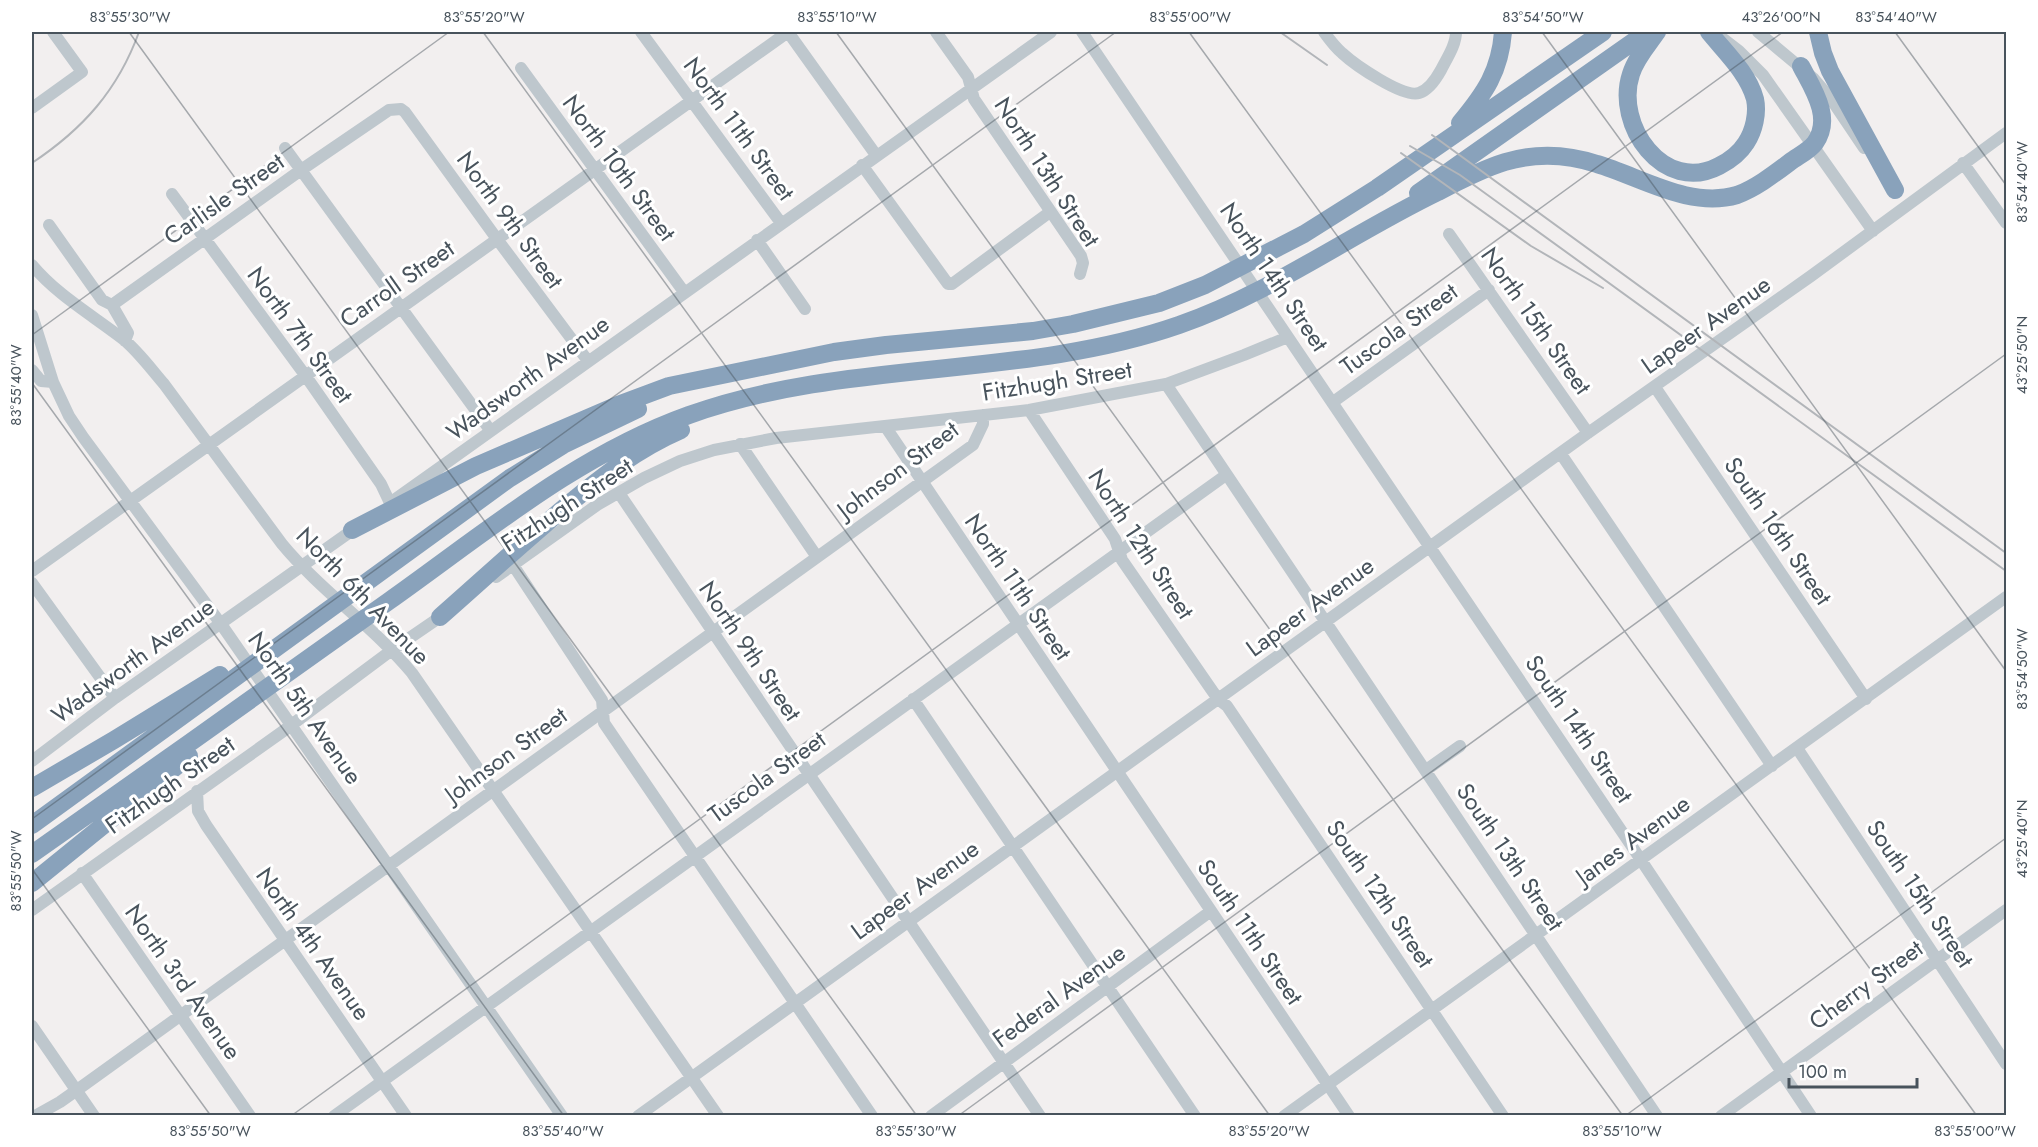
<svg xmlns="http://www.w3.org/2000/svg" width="2038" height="1147" viewBox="0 0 2038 1147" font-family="Jost,sans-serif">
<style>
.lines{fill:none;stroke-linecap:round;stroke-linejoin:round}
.minor{stroke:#bec7cd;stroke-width:12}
.highway{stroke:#89a2bb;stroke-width:18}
.rail{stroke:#b2b5b9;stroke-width:2}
.ticks{fill:none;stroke:#48535c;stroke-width:1.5;stroke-opacity:0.45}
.labels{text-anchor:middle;stroke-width:6;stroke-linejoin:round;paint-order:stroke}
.street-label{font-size:24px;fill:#48535c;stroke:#fff}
.neatline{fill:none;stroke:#48535c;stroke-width:2}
.ticks-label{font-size:15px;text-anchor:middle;fill:#48535c}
</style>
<rect width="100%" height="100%" fill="#f2efef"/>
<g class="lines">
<path class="minor" d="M641 32 781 223
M788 32 876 155
M936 32 968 77 974 99 1081 256 1083 263 1080 274
M1082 32 1635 851 1811 1116
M1324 32C1329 39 1335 47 1342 53 1355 65 1403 98 1419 93 1429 90 1436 79 1441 70 1447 58 1456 45 1456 32
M1758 32 1813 78 1831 99 1864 148
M1717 34 1739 51 1763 75 1873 231
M521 68 684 292
M32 108 82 72 53 32
M285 148 490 430
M1963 163 2006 223
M862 165 948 284H952L1050 212
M172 194 305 375 381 484 390 503
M49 225 102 300 112 305
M1449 234 1588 433
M757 240 805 309
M32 265C57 295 92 315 123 339 138 351 151 369 164 384L282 544C321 591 373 626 412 673L718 1116
M32 315 53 382 69 416 83 437 221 624 562 1116
M125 341 128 333 112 305 301 170 389 110 401 109 405 112 497 239 588 361
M32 370 41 381 53 382
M1166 384 1657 1116
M1655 387 1866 699
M1333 402 1489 290
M1029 410 1115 539 1122 560 1211 689 1218 699 1227 706 1503 1116
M885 426 1349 1116
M740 444 817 557
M1561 454 1772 766
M619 493 1040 1116
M390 503 1051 32
M513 565 602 700 604 723 872 1116
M32 571 788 32
M496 577 597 505 644 478 680 461 714 450 776 438 1029 410 1166 384 1244 355 1288 337
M32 583 115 698
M913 699 1195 1116
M1797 748 2006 1064
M32 761 115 698 357 527
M1426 770 1460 746
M197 791 198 811 206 825 406 1116
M82 873 250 1116
M32 910 282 732 392 650 446 613
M32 1026 94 1116
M35 1116 60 1102 84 1085 973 445 983 424V415
M334 1116 1226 475
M638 1116 1588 433 1811 276 2006 133
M931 1116 1211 911
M1284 1116 2006 597
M1721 1116 2006 910"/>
<path class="highway" d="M1657 32C1648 45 1636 58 1631 74 1614 125 1664 195 1719 166 1731 160 1739 154 1746 143 1754 131 1758 113 1755 99 1748 73 1725 52 1709 32
M1818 32 1823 53 1830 71 1895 190
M1460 123C1485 93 1500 71 1503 32
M1418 193 1647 32
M352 530 476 466 618 405 669 386 834 352 886 345 1033 331 1073 324 1159 303 1205 285 1304 234 1377 188 1603 32
M440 617C481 581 521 544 564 508 600 478 637 449 681 430
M32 788 114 740 220 675
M32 825 510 478 563 445 638 409
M32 854C151 770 271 686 389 601 485 533 577 455 689 415 848 358 1021 380 1179 325 1271 293 1351 234 1438 192 1459 181 1482 169 1505 162 1535 153 1567 154 1597 164 1641 177 1690 209 1737 195 1756 188 1774 174 1790 162 1798 156 1809 151 1815 143 1833 118 1813 89 1801 66
M32 883 189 756"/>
<path class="rail" d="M1280 32 1327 65
M1432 135 2006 553
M1410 146 1460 175 2006 571
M1401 153 1531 246 1603 288
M32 163C83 129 118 90 139 32"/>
</g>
<path class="ticks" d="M129 32 917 1116M483 32 1270 1116M836 32 1623 1116M1189 32 1977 1116M1542 32 2006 671M1895 32 2006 185M32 335 449 32M32 383 564 1116M32 819 1116 32M32 869 211 1116M291 1116 1783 32M958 1116 2006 354M1625 1116 2006 838"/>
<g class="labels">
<g class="street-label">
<text transform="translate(739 129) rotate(54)" y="8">North 11th Street</text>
<text transform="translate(619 168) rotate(54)" y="8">North 10th Street</text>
<text transform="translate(1047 172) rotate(57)" y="8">North 13th Street</text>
<text transform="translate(224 199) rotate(-35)" y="8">Carlisle Street</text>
<text transform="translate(510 220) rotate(54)" y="8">North 9th Street</text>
<text transform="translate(1274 277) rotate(56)" y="8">North 14th Street</text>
<text transform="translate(397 284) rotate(-35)" y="8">Carroll Street</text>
<text transform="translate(1536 321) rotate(55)" y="8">North 15th Street</text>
<text transform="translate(1706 325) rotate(-35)" y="8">Lapeer Avenue</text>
<text transform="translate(1399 329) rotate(-36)" y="8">Tuscola Street</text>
<text transform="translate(300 335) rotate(54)" y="8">North 7th Street</text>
<text transform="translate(528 378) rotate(-36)" y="8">Wadsworth Avenue</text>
<text transform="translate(1057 381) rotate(-9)" y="8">Fitzhugh Street</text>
<text transform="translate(898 470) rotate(-37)" y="8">Johnson Street</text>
<text transform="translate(567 505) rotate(-33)" y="8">Fitzhugh Street</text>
<text transform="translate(1778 531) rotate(56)" y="8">South 16th Street</text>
<text transform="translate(1141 544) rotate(57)" y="8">North 12th Street</text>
<text transform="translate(1018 587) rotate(56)" y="8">North 11th Street</text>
<text transform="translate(363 596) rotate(46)" y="8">North 6th Avenue</text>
<text transform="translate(1310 607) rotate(-36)" y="8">Lapeer Avenue</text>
<text transform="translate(750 651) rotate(56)" y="8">North 9th Street</text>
<text transform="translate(133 661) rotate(-36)" y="8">Wadsworth Avenue</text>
<text transform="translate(305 708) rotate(55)" y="8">North 5th Avenue</text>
<text transform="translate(1579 729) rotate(56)" y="8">South 14th Street</text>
<text transform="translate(506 755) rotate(-36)" y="8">Johnson Street</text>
<text transform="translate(767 777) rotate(-36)" y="8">Tuscola Street</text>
<text transform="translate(170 785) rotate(-35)" y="8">Fitzhugh Street</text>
<text transform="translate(1633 840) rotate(-36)" y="8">Janes Avenue</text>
<text transform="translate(1510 857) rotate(56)" y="8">South 13th Street</text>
<text transform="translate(915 890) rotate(-36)" y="8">Lapeer Avenue</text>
<text transform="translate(1380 894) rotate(56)" y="8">South 12th Street</text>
<text transform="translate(1920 894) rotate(56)" y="8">South 15th Street</text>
<text transform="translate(1250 932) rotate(56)" y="8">South 11th Street</text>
<text transform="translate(313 944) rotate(55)" y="8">North 4th Avenue</text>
<text transform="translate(183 982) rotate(55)" y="8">North 3rd Avenue</text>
<text transform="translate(1866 985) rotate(-36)" y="8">Cherry Street</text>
<text transform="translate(1059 996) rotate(-36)" y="8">Federal Avenue</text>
</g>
</g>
<rect width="2038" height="1147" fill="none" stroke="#ffffff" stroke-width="66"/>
<path d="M1789 1078v9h128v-9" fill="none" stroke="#48535c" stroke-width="3"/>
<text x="1798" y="1078" font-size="18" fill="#48535c" stroke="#ffffff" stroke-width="4.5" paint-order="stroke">100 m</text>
<rect x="33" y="33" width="1972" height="1081" class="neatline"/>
<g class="ticks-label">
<text x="130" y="22">83°55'30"W</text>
<text x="484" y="22">83°55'20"W</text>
<text x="837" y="22">83°55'10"W</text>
<text x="1190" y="22">83°55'00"W</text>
<text x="1543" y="22">83°54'50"W</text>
<text x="1781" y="22">43°26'00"N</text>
<text x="1896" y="22">83°54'40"W</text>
<text transform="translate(2022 182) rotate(-90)" y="5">83°54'40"W</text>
<text transform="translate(2022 355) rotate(-90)" y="5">43°25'50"N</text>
<text transform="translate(16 385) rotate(-90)" y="5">83°55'40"W</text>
<text transform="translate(2022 669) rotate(-90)" y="5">83°54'50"W</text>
<text transform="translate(2022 839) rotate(-90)" y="5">43°25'40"N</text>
<text transform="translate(16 871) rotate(-90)" y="5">83°55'50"W</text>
<text x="210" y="1136">83°55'50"W</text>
<text x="563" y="1136">83°55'40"W</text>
<text x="916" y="1136">83°55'30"W</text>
<text x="1269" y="1136">83°55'20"W</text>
<text x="1622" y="1136">83°55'10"W</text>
<text x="1975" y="1136">83°55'00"W</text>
</g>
</svg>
